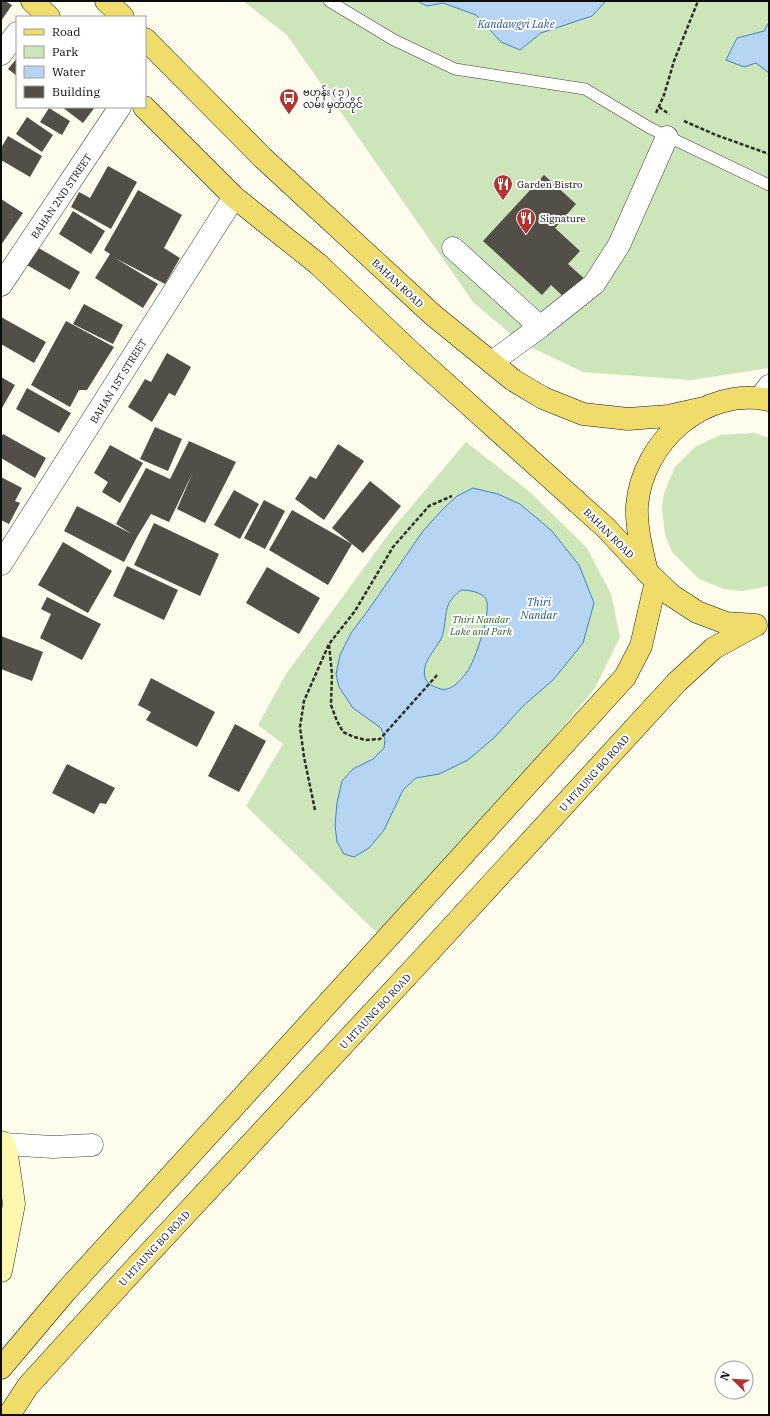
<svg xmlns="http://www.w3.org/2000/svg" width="770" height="1416" viewBox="0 0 770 1416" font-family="'IBM Plex Serif','Noto Sans Myanmar',serif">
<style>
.green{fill:#cce6b9}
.water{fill:#b5d5f2;stroke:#4183c4;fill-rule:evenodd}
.building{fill:#544e49}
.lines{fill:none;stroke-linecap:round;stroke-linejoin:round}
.service-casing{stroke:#3f3f3f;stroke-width:12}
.minor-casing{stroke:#3f3f3f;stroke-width:23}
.secondary-casing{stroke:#2e2e2e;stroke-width:23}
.primary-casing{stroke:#1d1d1d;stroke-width:23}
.path{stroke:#2e2e2e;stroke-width:2.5;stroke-dasharray:4 2;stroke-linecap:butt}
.service{stroke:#fff;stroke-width:11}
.minor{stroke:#fff;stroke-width:22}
.secondary{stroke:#faf8ac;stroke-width:22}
.primary{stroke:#efdc6b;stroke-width:22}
.labels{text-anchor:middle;stroke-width:4;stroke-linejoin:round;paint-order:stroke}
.poi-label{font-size:10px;fill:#0c0c0c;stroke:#fff;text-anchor:start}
.street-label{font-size:10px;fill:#0c0c0c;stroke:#fff}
.park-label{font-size:10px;font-style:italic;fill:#285f21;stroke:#fff}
.water-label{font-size:11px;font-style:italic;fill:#1e5695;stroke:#fff}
</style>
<rect width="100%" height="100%" fill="#fefced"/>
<path class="green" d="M243 1H417L427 6 443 3 476 15 501 42 520 50 541 33 592 16 606 1H769V22L764 31 737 38 744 67 756 63 769 73V368L691 380 583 372 520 342 473 302 287 35Z
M755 433 769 438V586L742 591 724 589 699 579 672 552 665 535 662 508 664 493 675 467 695 447 720 435Z
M466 442 531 493 587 548 611 594 620 637 595 688 533 763 398 911 377 933 246 806 283 744 258 725 286 674 394 527Z"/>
<path class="water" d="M417 1H606L592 16 541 33 520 50 501 42 476 15 443 3 427 6Z
M769 22V73L756 63 744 67 726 60 737 38 764 31Z
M473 488 498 494 520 504 551 530 579 565 594 603 583 643 553 680 523 706 495 737 468 760 439 774 416 778 403 790 384 830 369 848 354 857 344 854 337 842 335 825 337 803 342 781 353 769 373 759 384 748 385 739 381 728 353 708 339 687 336 674 340 655 351 633 369 609 423 531 443 509 457 496ZM461 590C468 590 482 592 486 599 492 611 475 661 467 672 464 676 459 682 455 685 449 689 444 691 438 688 432 686 427 684 425 677 421 664 435 650 441 639 446 628 444 614 449 603 452 598 456 594 461 590Z"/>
<path class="building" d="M1 1H5L12 5 1 21Z
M17 58V76L8 69Z
M62 107H95L83 123Z
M49 108 70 121 62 135 40 122Z
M27 117 53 135 42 152 16 134Z
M8 136 42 156 30 177 1 160V148Z
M108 166 137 182 111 229 71 207 79 192 90 198Z
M544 175 576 204 555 228 580 251 568 264 588 282 569 302 551 285 542 295 483 241Z
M138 190 182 215 164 248 180 258 165 284 115 258 158 284 143 308 95 278 110 254 104 250Z
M1 199 23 213 1 245Z
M73 211 105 231 91 254 59 234Z
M37 247 80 272 70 290 27 265Z
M84 304 123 325 113 344 73 324Z
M1 317 46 342 34 363 1 344Z
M66 321 114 347 87 390H79L70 407 31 385Z
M167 353 191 367 175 396 169 393 152 422 128 407 145 379 151 382Z
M1 377 15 385 2 408 1 407Z
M27 388 71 413 59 433 16 409Z
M155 427 182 439 168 471 140 459Z
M3 434 46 458 35 478 1 458V438Z
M189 441 236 462 205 523 177 509 193 472 169 522 151 514 137 537 124 562 64 531 77 506 132 534 116 524 146 468 170 479Z
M338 444 364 461 324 520 295 499 310 476 316 479Z
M110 445 143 463 120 503 102 492 108 482 94 473Z
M1 477 22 488 15 501 20 503 9 524 1 520Z
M370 481 401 506 363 553 352 544 328 585 269 550 292 510 352 544 332 528Z
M234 490 259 504 240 539 214 525Z
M264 500 285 511 265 549 244 538Z
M154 523 219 554 200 596 134 565Z
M63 542 112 571 88 613 38 585Z
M127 566 178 590 164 620 113 596Z
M267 567 320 598 299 634 246 603Z
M47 597 101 624 82 660 40 638 51 614 41 609Z
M1 636 43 652 32 681 1 669Z
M151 678 215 712 197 747 146 720 151 712 138 705Z
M235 724 266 741 239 792 208 776Z
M67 764 115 788 106 804 100 803 94 814 52 793Z"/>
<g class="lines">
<g class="service-casing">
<path id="service" d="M329 1 394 40 455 69 585 89 650 128 769 185"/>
</g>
<g class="minor-casing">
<path id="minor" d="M1 54 17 33
M453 248 540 327
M1 285 120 107
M492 362 540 327 594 284 619 245 667 137
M760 398 769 386
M1 564 234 197
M4 1144 53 1147 92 1145"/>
</g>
<g class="secondary-casing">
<path id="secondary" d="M1 1142 4 1144 7 1155 14 1204 1 1271"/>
</g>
<g class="primary-casing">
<path id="primary" d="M32 1 49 17
M106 1 123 17
M145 39 263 158 433 315 513 380 543 398 583 414 628 419 668 416 704 408
M144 107 234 197 318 264 415 356 606 528 647 572 671 595 697 612 726 623 756 625
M647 572C642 551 636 527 637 506 642 442 704 386 769 400
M1 1368 66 1291 625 677 641 646 656 581
M9 1415 28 1386 127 1277 419 963 677 682 714 648 756 625"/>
</g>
<path class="path" d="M659 107 669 114
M656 113 664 95 674 61 698 1
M684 121 716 135 769 154
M329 645 332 674 331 705 337 721 343 732 354 737 366 740 380 739 438 674
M315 810 304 757 300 727 304 701 329 644 355 611 393 547 429 506 452 496"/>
<use href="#service" class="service"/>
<use href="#minor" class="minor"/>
<use href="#secondary" class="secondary"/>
<use href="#primary" class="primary"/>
</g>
<defs>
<g id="bus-pin" transform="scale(1)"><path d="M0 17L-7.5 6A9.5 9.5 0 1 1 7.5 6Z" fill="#b3342e" stroke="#fff"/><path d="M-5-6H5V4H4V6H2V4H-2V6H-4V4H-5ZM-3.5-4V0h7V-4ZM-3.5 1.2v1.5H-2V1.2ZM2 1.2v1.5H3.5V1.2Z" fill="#fff"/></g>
<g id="restaurant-pin" transform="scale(1)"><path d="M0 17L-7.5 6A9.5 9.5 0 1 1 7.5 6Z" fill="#b3342e" stroke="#fff"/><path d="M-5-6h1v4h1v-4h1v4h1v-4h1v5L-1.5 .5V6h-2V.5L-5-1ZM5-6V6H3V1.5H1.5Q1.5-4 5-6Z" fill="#fff"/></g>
</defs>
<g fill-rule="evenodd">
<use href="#bus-pin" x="289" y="98"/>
<use href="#restaurant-pin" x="503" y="184"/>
<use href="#restaurant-pin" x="526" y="218"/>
</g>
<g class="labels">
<g class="poi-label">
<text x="303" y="96">ဗဟန်း ( ၃ )<tspan x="303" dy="12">လမ်း မှတ်တိုင်</tspan></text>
<text x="517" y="188">Garden Bistro</text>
<text x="540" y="222">Signature</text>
</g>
<g class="street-label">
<text transform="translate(61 196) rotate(-56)" y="4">BAHAN 2ND STREET</text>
<text transform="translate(398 283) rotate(43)" y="4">BAHAN ROAD</text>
<text transform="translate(118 381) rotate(-58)" y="4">BAHAN 1ST STREET</text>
<text transform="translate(609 533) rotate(45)" y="4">BAHAN ROAD</text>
<text transform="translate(594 773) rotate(-48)" y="4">U HTAUNG BO ROAD</text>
<text transform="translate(375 1011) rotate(-47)" y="4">U HTAUNG BO ROAD</text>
<text transform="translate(154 1248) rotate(-47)" y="4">U HTAUNG BO ROAD</text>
</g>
<g class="park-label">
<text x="481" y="623">Thiri Nandar<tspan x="481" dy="12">Lake and Park</tspan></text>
</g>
<g class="water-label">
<text x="516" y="28">Kandawgyi Lake</text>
<text x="539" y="606">Thiri<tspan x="539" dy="13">Nandar</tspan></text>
</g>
</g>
<rect width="770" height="1416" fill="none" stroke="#0c0c0c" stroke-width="4"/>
<rect x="16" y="16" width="130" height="92" fill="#ffffff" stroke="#9e9e9e"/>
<rect x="24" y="29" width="20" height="6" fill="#efdc6b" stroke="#9e9e9e"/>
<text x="52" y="36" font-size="12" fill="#0c0c0c">Road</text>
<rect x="24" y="46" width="20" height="12" fill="#cce6b9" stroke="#9e9e9e"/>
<text x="52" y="56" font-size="12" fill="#0c0c0c">Park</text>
<rect x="24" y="66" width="20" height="12" fill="#b5d5f2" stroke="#9e9e9e"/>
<text x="52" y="76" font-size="12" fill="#0c0c0c">Water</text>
<rect x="24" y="86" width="20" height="12" fill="#544e49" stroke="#9e9e9e"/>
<text x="52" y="96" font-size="12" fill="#0c0c0c">Building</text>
<g transform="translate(734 1380) rotate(294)"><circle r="19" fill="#ffffff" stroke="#9e9e9e"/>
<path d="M0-3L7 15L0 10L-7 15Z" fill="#b3342e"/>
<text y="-6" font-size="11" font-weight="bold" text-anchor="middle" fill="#0c0c0c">N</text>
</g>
</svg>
